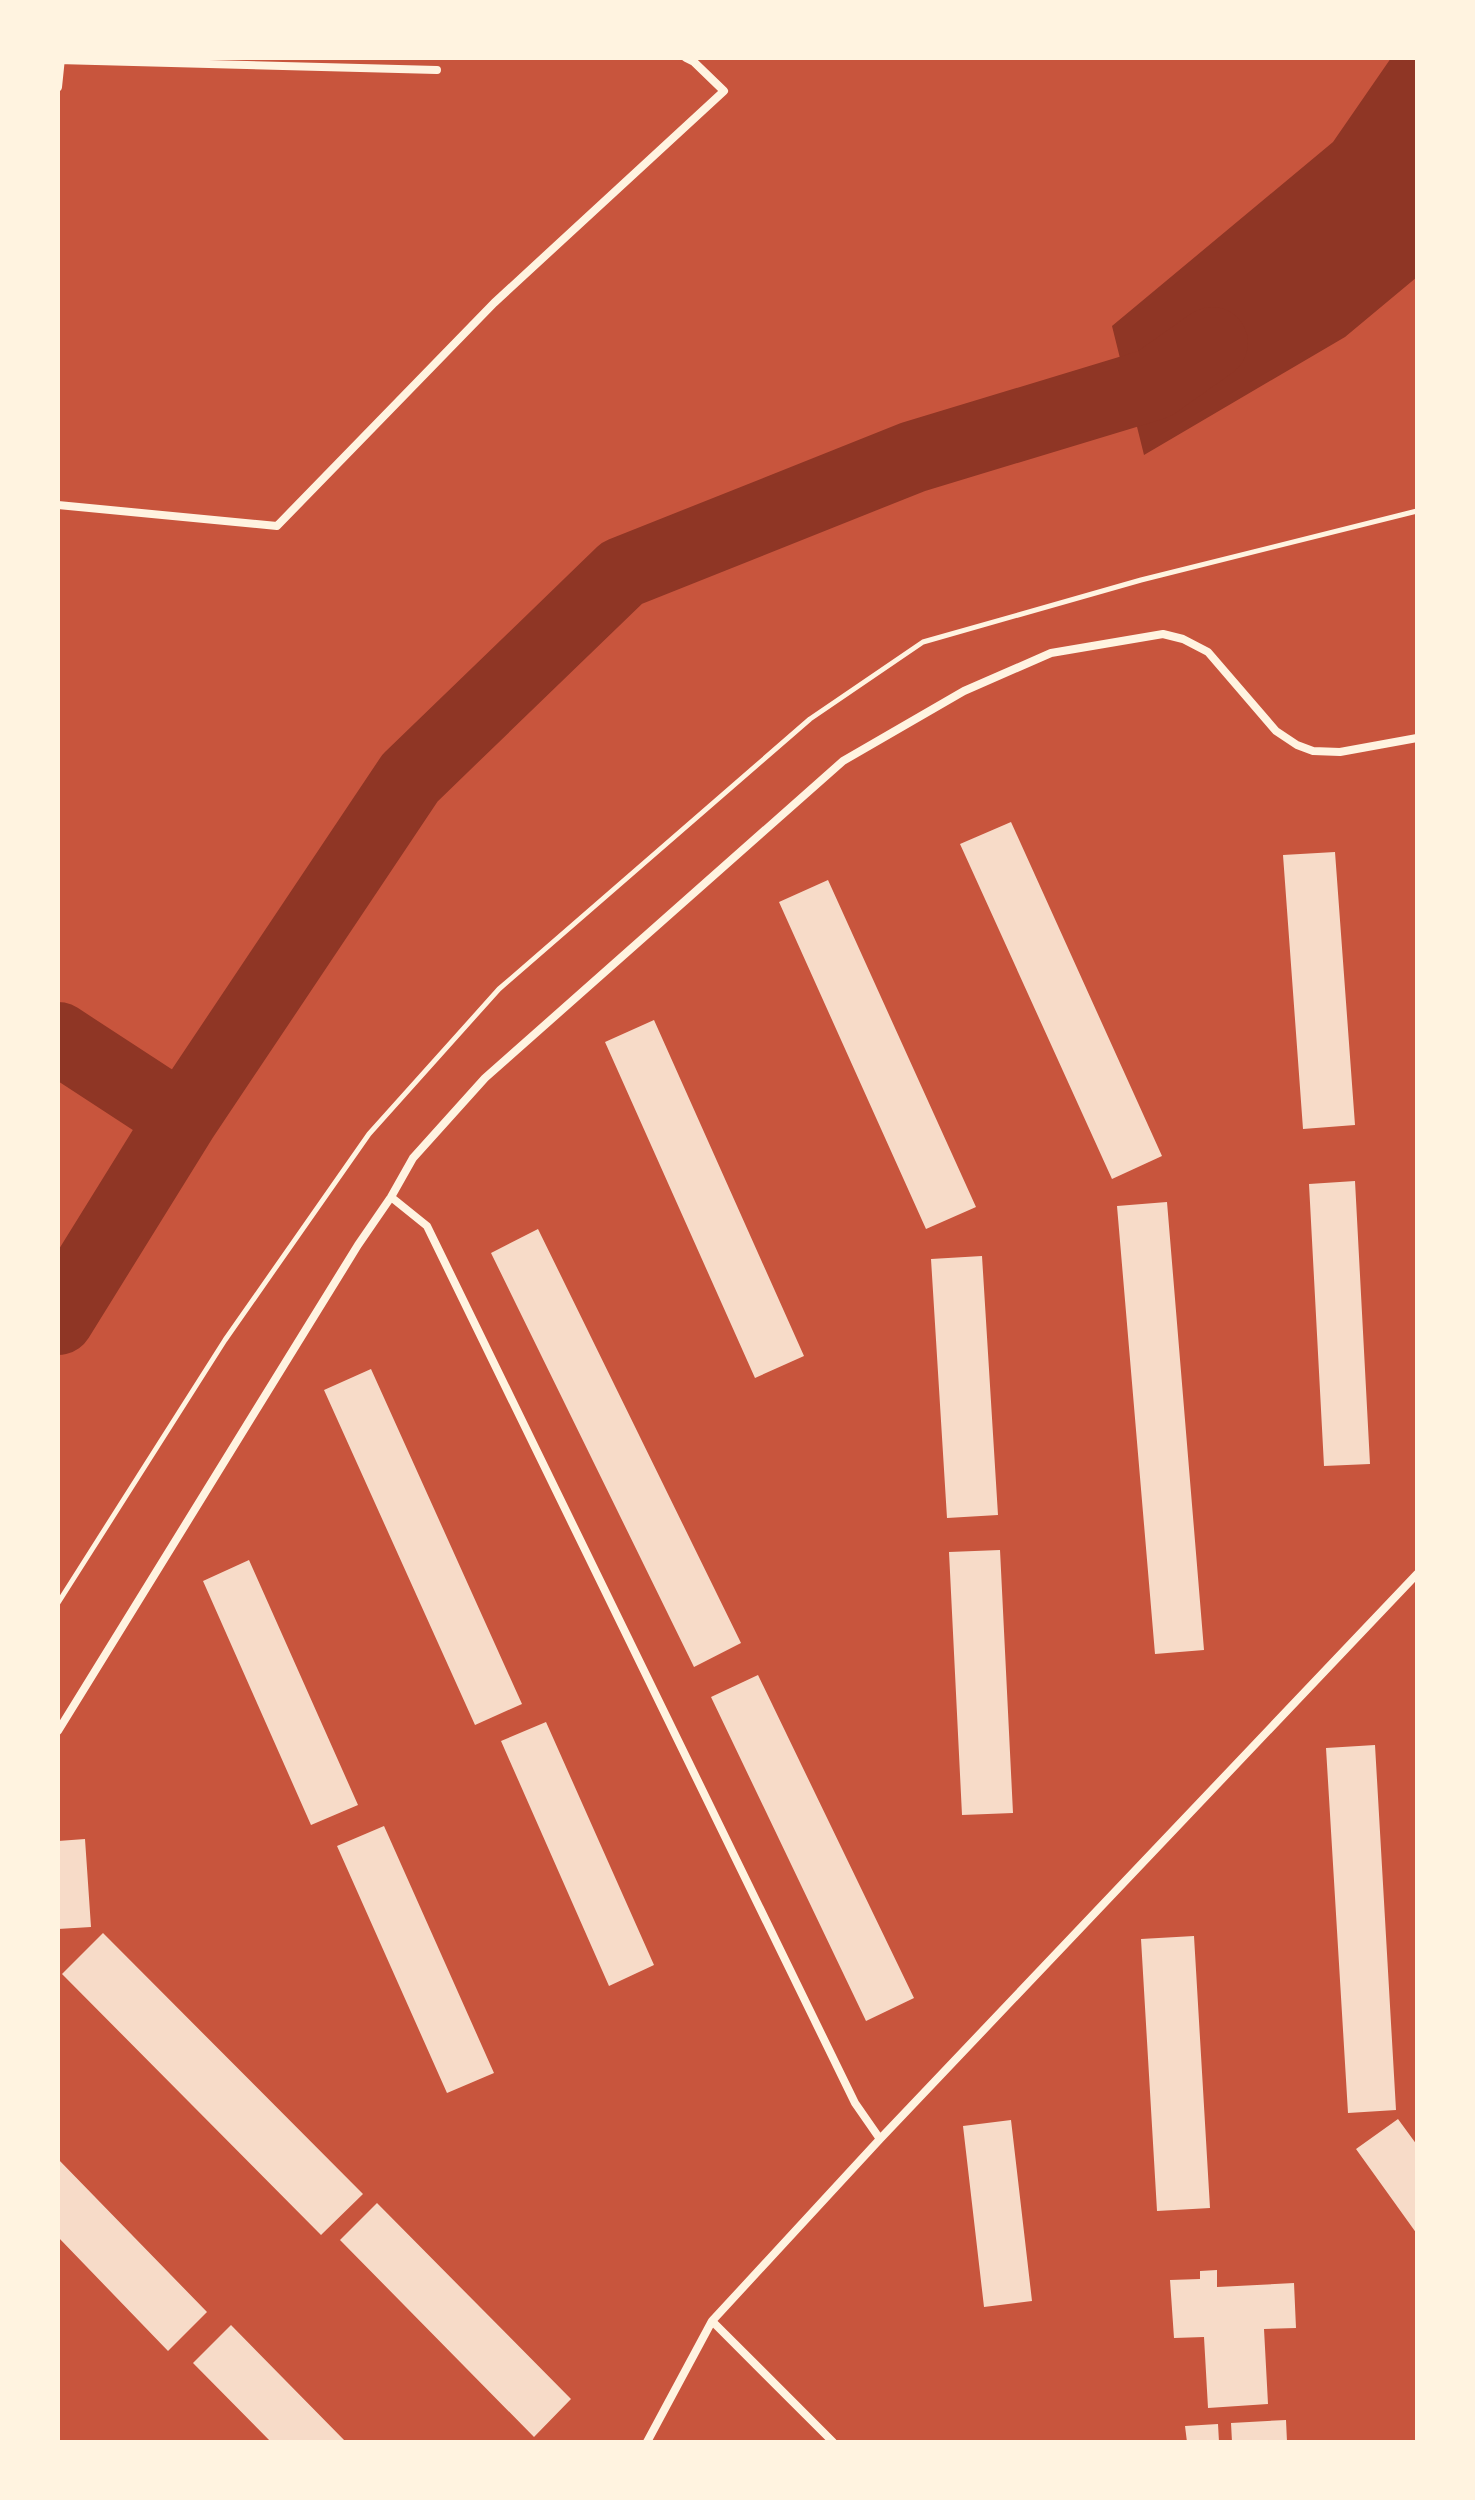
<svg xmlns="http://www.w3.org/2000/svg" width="1475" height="2500" viewBox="0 0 1475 2500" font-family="'DM Sans',sans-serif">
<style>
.water{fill:#8f3625}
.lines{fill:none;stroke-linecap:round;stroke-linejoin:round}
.river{stroke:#8f3625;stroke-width:72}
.building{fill:#f7dbc8}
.path{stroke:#fff3e0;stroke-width:5}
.minor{stroke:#fff3e0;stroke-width:8}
</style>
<rect width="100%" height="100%" fill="#c8553d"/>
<path class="water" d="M1391 58H1417V277L1345 337 1144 455 1112 326 1333 142Z"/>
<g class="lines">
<path class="river" d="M58 1038 182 1119
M58 1319 182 1119 410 778 622 573 913 457 1154 384 1212 343"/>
</g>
<path class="building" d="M1011 822 1162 1156 1112 1179 960 844Z
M1335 852 1355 1125 1303 1129 1283 855Z
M828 880 976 1207 926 1229 779 902Z
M654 1020 804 1356 755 1378 605 1042Z
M1355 1181 1370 1464 1324 1466 1309 1184Z
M1167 1202 1204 1650 1155 1654 1117 1206Z
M538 1229 741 1643 694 1667 491 1253Z
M982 1256 998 1515 947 1518 931 1259Z
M371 1369 522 1704 475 1725 324 1390Z
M1000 1550 1013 1813 962 1815 949 1552Z
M249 1560 358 1805 311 1825 203 1581Z
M758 1675 914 1998 866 2021 711 1697Z
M546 1722 654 1965 609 1986 501 1741Z
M1375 1745 1396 2110 1348 2113 1326 1748Z
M384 1826 494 2073 447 2093 337 1846Z
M85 1839 91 1927 58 1929V1841Z
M103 1933 363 2194 321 2235 62 1974Z
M1194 1936 1210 2208 1157 2211 1141 1939Z
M1398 2119 1417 2145V2234L1356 2149Z
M1011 2120 1032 2301 984 2307 963 2126Z
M58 2159 207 2312 168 2351 58 2237Z
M377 2203 571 2399 534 2437 340 2240Z
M1217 2270V2287L1294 2283 1296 2328 1264 2329 1268 2404 1208 2408 1204 2337 1174 2338 1170 2280 1200 2279V2271Z
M231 2325 346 2442H271L193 2363Z
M1286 2420 1287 2442H1232L1231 2423Z
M1218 2424 1219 2442H1187L1185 2426Z"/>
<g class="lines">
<path class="path" d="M58 1603 225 1340 369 1134 499 989 810 719 923 642 1141 580 1417 511"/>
<path class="minor" d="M58 60 437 70
M58 87 61 58
M58 505 277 526 494 303 724 91 694 62 686 58
M391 1197 427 1226 855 2103 880 2139
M58 1731 358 1245 391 1197 413 1158 485 1078 843 761 964 691 1051 653 1163 634 1183 639 1208 652 1276 731 1297 745 1313 751 1340 752 1417 738
M712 2321 833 2442
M647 2442 712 2321 880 2139 1417 1574"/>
</g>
<rect width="1475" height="2500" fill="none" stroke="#fff3e0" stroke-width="120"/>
</svg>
